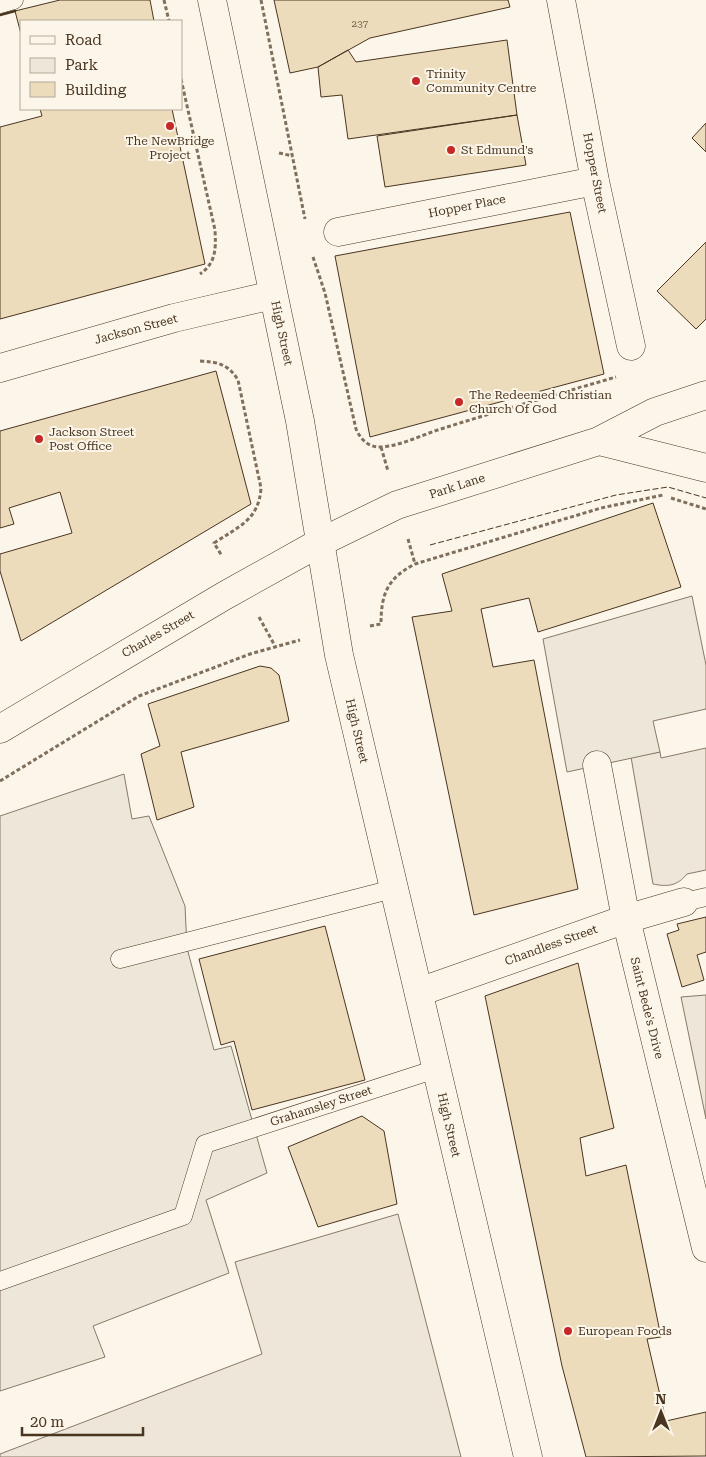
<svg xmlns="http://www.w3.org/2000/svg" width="706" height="1457" viewBox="0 0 706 1457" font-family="'Roboto Serif',serif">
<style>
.green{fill:#ede6d9;stroke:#887966}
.parking{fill:#ede7d9;stroke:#887966}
.building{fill:#ecdcbc;stroke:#4a3520}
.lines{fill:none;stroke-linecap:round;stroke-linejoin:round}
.service-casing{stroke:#4a3520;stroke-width:19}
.minor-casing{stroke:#4a3520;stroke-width:29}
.tertiary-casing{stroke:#4a3520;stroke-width:29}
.trunk-casing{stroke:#4a3520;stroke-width:29}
.path{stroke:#7f6f5c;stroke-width:3;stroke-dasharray:4 2.5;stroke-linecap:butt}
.service{stroke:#fbf6e9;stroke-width:18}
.minor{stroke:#fbf6e9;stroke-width:28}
.tertiary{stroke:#fbf6e9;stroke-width:28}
.trunk{stroke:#fbf6e9;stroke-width:28}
.fence{stroke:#4a3520;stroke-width:1;stroke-dasharray:6 2.5;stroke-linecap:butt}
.wall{stroke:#4a3520;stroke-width:2.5}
.poi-dot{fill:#c62828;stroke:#fbf6e9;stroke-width:2}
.labels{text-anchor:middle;stroke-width:4;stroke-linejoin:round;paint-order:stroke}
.number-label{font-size:10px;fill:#725f47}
.poi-label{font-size:12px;fill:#4a3520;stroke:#fbf6e9;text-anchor:start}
.street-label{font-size:12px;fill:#4a3520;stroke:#fbf6e9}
</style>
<rect width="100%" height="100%" fill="#fbf6e9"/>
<path class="green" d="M706 748V870L687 874C677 886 668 887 653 884L631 757 660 752 661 758Z
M706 995V1119L681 997Z
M398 1214 461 1457H0V1454L262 1354 235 1262Z"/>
<path class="parking" d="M692 596 706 665V709L653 721 660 752 567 772 543 639Z
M124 774 132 819 149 816 185 906 187 948 214 1050 231 1046 267 1173 206 1200 229 1273 93 1326 105 1357 0 1391V816Z"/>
<path class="building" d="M60 0H150L154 21H21V34L15 11Z
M274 0H508L510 7 370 38 318 67 290 73Z
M507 40 517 115 348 139 342 95 321 97 318 67 348 50 356 62Z
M40 109H172L205 264 0 319V127L42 116Z
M517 115 526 165 385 187 377 136Z
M706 123V152L692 138Z
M570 212 604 374 370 437 335 256Z
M706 242V319L696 329 657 291Z
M216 371 251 504 21 641 0 571V554L72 533 60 492 9 508 14 524 0 528V431Z
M653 503 681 587 538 632 529 598 481 609 493 667 534 660 578 889 474 915 412 617 452 611 442 574Z
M260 666 271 668 279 675 289 721 181 752 194 807 157 820 141 754 160 746 148 704Z
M706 917V952L697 955 704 980 682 987 667 934 679 930 677 924Z
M325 926 365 1080 252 1110 234 1041 221 1045 199 959Z
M578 963 614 1128 580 1138 586 1176 626 1165 661 1337 647 1339 666 1421 706 1412V1456L586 1457 562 1366 485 996Z
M362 1116 384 1131 397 1204 318 1227 288 1147Z"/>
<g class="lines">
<g class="service-casing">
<path id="service" d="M0 4 14 0
M684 902 706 897
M120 959 393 889
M0 1281 183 1216 205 1144 436 1069"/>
</g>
<g class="minor-casing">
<path id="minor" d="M561 0 595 181 631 346
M338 232 595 181
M0 368 174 318 273 295
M597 765 626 919 706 1248
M419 992 626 919 684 902"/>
</g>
<g class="tertiary-casing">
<path id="tertiary" d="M212 0 300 421 339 655 528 1457"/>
</g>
<g class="trunk-casing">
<path id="trunk" d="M599 441 706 468
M0 729 224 596 319 543 397 505 599 441 655 412 706 395"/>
</g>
<path class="path" d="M164 0 169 21
M261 0 305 219
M181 79 215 230C216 249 216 263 200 274
M279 153 293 156
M313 257 325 293 356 429C361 440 369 448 382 447 404 445 423 434 444 428 501 410 558 394 616 377
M200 361C218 362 228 364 238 380L261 488C259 520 238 527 214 543L222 556
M381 447 388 471
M671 498 706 509
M408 539 415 564
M259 617 275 646
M370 626 381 624C381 593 388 578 415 564L601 508 663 495
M0 781 139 696 250 654 300 640"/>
<use href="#service" class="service"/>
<use href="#minor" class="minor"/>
<use href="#tertiary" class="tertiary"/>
<use href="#trunk" class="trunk"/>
<path class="fence" d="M430 545 616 495 668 487 706 498"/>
<path class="wall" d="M0 15 15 11"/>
</g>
<g class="poi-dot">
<circle cx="416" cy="81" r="5"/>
<circle cx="170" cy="126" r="5"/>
<circle cx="451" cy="150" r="5"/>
<circle cx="459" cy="402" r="5"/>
<circle cx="39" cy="439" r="5"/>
<circle cx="568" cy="1331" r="5"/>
</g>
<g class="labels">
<g class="number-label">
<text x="360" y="27">237</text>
</g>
<g class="poi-label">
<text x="426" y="78">Trinity<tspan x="426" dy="14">Community Centre</tspan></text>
<text x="170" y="145" text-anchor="middle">The NewBridge<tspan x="170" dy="14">Project</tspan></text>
<text x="461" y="154">St Edmund's</text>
<text x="469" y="399">The Redeemed Christian<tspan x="469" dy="14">Church Of God</tspan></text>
<text x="49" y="436">Jackson Street<tspan x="49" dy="14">Post Office</tspan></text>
<text x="578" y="1335">European Foods</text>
</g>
<g class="street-label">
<text transform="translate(595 173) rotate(79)" y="4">Hopper Street</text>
<text transform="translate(467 206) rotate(-11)" y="4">Hopper Place</text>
<text transform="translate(136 329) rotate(-15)" y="4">Jackson Street</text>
<text transform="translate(282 333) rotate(78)" y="4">High Street</text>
<text transform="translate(457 486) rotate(-18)" y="4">Park Lane</text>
<text transform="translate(158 634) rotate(-30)" y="4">Charles Street</text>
<text transform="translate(357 731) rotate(77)" y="4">High Street</text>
<text transform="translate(551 945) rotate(-20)" y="4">Chandless Street</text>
<text transform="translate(647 1008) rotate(76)" y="4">Saint Bede's Drive</text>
<text transform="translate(321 1106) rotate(-18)" y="4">Grahamsley Street</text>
<text transform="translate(449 1125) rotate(77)" y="4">High Street</text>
</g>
</g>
<rect x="20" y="20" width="162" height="90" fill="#fbf6e9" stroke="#b4a999"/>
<rect x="30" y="36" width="25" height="8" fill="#fbf6e9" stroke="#b4a999"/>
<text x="65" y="45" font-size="15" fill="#4a3520">Road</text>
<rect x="30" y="58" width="25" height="15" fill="#ede6d9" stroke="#b4a999"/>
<text x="65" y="70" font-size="15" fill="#4a3520">Park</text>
<rect x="30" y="82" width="25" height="15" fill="#ecdcbc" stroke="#b4a999"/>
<text x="65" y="95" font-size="15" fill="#4a3520">Building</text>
<g transform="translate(661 1412)" stroke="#fbf6e9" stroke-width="4" paint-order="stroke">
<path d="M0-4L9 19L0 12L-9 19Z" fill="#4a3520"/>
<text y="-8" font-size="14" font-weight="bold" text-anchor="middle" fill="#4a3520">N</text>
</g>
<path d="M22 1427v8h121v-8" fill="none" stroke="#4a3520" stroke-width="2.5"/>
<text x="30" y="1427" font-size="15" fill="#4a3520" stroke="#fbf6e9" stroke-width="4" paint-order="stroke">20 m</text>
</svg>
